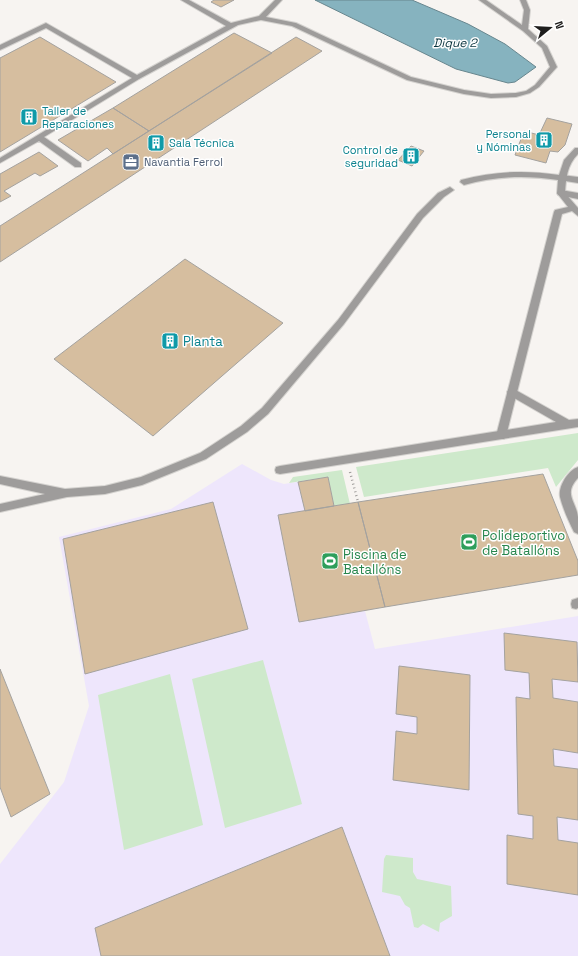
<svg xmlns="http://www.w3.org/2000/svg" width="578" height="956" viewBox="0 0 578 956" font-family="'Space Grotesk',sans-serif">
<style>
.education{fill:#eee6fc}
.green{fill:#cee9cb}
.water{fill:#86b3bf;stroke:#67868e}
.building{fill:#d6be9f;stroke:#a4a29f}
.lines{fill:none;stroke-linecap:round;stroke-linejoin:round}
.lane-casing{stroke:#d4d2cf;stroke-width:2}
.street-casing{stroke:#d4d2cf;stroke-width:2}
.path{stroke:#a09e9c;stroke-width:2.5;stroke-dasharray:1 3;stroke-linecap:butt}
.lane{fill:#9e9c9b;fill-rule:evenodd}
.street{fill:#9e9c9b;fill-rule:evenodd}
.labels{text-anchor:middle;stroke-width:3;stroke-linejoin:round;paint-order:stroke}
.far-culture-label{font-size:11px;fill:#0d838f;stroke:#fff;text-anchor:start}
.far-service-label{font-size:11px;fill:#4e5e75;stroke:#fff;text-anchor:start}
.far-water-label{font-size:12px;font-style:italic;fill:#04303a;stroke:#fff}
.culture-label{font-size:13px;fill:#0d838f;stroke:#fff;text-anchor:start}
.leisure-label{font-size:13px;fill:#27864d;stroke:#fff;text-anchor:start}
</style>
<rect width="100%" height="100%" fill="#f7f4f1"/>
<path class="education" d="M242 464 271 480 284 484 328 477 334 506 278 515 299 621 365 611 375 649 578 616V956H0V864L64 782 89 706 59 537 171 509Z"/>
<path class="green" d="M578 433V460L556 487 548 468 364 497 356 467Z
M342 470 350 504 334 506 328 477 289 483 293 477Z
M263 660 302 804 225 828 192 679Z
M170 674 203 825 124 850 98 695Z
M386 855 413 858V872L417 879 451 886 452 916 440 923 439 932 423 924 418 928 414 927 410 908 405 905 400 896 382 892 384 859Z"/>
<path class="water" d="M315 0H412L468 24 505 44 536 67 515 82 508 83 456 69Z"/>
<path class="building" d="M214 0H234L221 7 211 2Z
M234 33 272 53 149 131 113 108Z
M40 37 116 82 0 152V58Z
M296 37 322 51 0 262V226Z
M113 108 149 131 113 154 107 148 88 161 58 140Z
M547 118 572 124 565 145 558 152 550 151 546 163 515 155 524 131 539 135Z
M411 146 424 151 412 166 398 160Z
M39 152 58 166 40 176 35 173 4 191 11 196 0 202V174Z
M185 259 283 323 153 436 54 359Z
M543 474 578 561V575L385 607 358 502Z
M328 477 334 506 305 511 298 482Z
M213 502 248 629 85 674 63 539Z
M358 502 385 607 299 622 278 515Z
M504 633 577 642 578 682 552 679 553 698 578 702V753L553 749 554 766 578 769V820L557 817 558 840 578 843V895L507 884V835L533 839V816L518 814 516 697 530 699 529 673 505 670Z
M399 666 470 675 469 790 393 780 396 731 417 734V717L396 714Z
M0 669 50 794 11 817 0 787Z
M342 827 390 956H101L95 928Z"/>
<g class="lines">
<g class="lane-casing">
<path id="lane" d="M181 0H189L231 23 259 16 275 0H282L266 17 296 23 411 77 464 90 491 94 516 93 526 91 535 85 550 67 542 48 523 31 479 0H486L522 25 524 10 520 0H526L530 10 528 29 547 46 557 67 539 87 530 93 516 97 491 98 464 94 407 80 292 26 261 20 238 25 139 79 44 137 81 163V167H75L39 141 0 163V158L132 78 46 28 0 50V45L46 23 137 75 226 26Z
M575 148H578V154C567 165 566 178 565 193L578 208V216L572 211 562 214 506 436 504 439H498L496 436 554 212 555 210 568 207 557 193 558 180C525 175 496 176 464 185L460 182 461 180C495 171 525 170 559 175L564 160Z
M450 187 454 190 444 197 423 218 344 324 268 414 247 432 206 459 142 485 105 494 67 497 0 512V504L45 494 0 484V476L65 489 105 486 141 477 200 453 241 426 262 408 338 320 417 214 438 193Z
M578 467V478C563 494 576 501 578 517 578 522 578 528 578 534L574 532C569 522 563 509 560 497 558 487 568 470 578 467Z
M578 598V608L576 609 572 608 571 604 572 600Z"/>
</g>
<g class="street-casing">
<path id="street" d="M562 175 578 177V183L559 180V176Z
M561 190 578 193V199L558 195 557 193Z
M512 388 569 420 578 419V427L280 474 276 473 275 470 276 467 280 466 556 422 509 395 507 392 509 389Z"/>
</g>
<path class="path" d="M350 472 358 502"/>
<use href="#lane" class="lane"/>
<use href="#street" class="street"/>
</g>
<defs>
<g id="building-square" transform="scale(0.9)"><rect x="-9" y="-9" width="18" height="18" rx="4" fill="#0f9aa8" stroke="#fff"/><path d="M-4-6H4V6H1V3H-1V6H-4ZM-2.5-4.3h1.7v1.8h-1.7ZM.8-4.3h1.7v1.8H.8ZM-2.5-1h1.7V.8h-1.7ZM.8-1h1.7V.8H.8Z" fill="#fff"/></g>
<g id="office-square" transform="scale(0.9)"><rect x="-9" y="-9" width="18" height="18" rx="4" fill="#5c6f8a" stroke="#fff"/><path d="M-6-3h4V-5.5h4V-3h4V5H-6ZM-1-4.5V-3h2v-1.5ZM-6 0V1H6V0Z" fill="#fff"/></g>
<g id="stadium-square" transform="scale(0.9)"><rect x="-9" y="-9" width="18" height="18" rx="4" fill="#2e9e5b" stroke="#fff"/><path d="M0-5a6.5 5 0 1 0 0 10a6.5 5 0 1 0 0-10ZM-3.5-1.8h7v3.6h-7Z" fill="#fff"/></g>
</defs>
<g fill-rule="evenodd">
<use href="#building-square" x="29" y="117"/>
<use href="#building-square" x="544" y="140"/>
<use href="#building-square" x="156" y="143"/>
<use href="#building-square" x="411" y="156"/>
<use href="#office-square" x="131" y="162"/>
<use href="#building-square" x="170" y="341"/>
<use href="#stadium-square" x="469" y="542"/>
<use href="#stadium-square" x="330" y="561"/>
</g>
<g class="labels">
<g class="far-culture-label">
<text x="42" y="115">Taller de<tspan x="42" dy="13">Reparaciones</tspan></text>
<text x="531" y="138" text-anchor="end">Personal<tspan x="531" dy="13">y Nóminas</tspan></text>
<text x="169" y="147">Sala Técnica</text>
<text x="398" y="154" text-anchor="end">Control de<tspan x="398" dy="13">seguridad</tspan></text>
</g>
<g class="far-service-label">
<text x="144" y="166">Navantia Ferrol</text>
</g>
<g class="far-water-label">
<text x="455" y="47">Dique 2</text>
</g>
<g class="culture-label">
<text x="183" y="346">Planta</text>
</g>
<g class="leisure-label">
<text x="482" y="540">Polideportivo<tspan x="482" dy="15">de Batallóns</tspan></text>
<text x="343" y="559">Piscina de<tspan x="343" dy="15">Batallóns</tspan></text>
</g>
</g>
<g transform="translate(550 28) rotate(72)" stroke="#ffffff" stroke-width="3" paint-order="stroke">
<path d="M0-3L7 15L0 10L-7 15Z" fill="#1e1d1c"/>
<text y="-6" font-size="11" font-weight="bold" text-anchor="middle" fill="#1e1d1c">N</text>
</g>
</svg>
